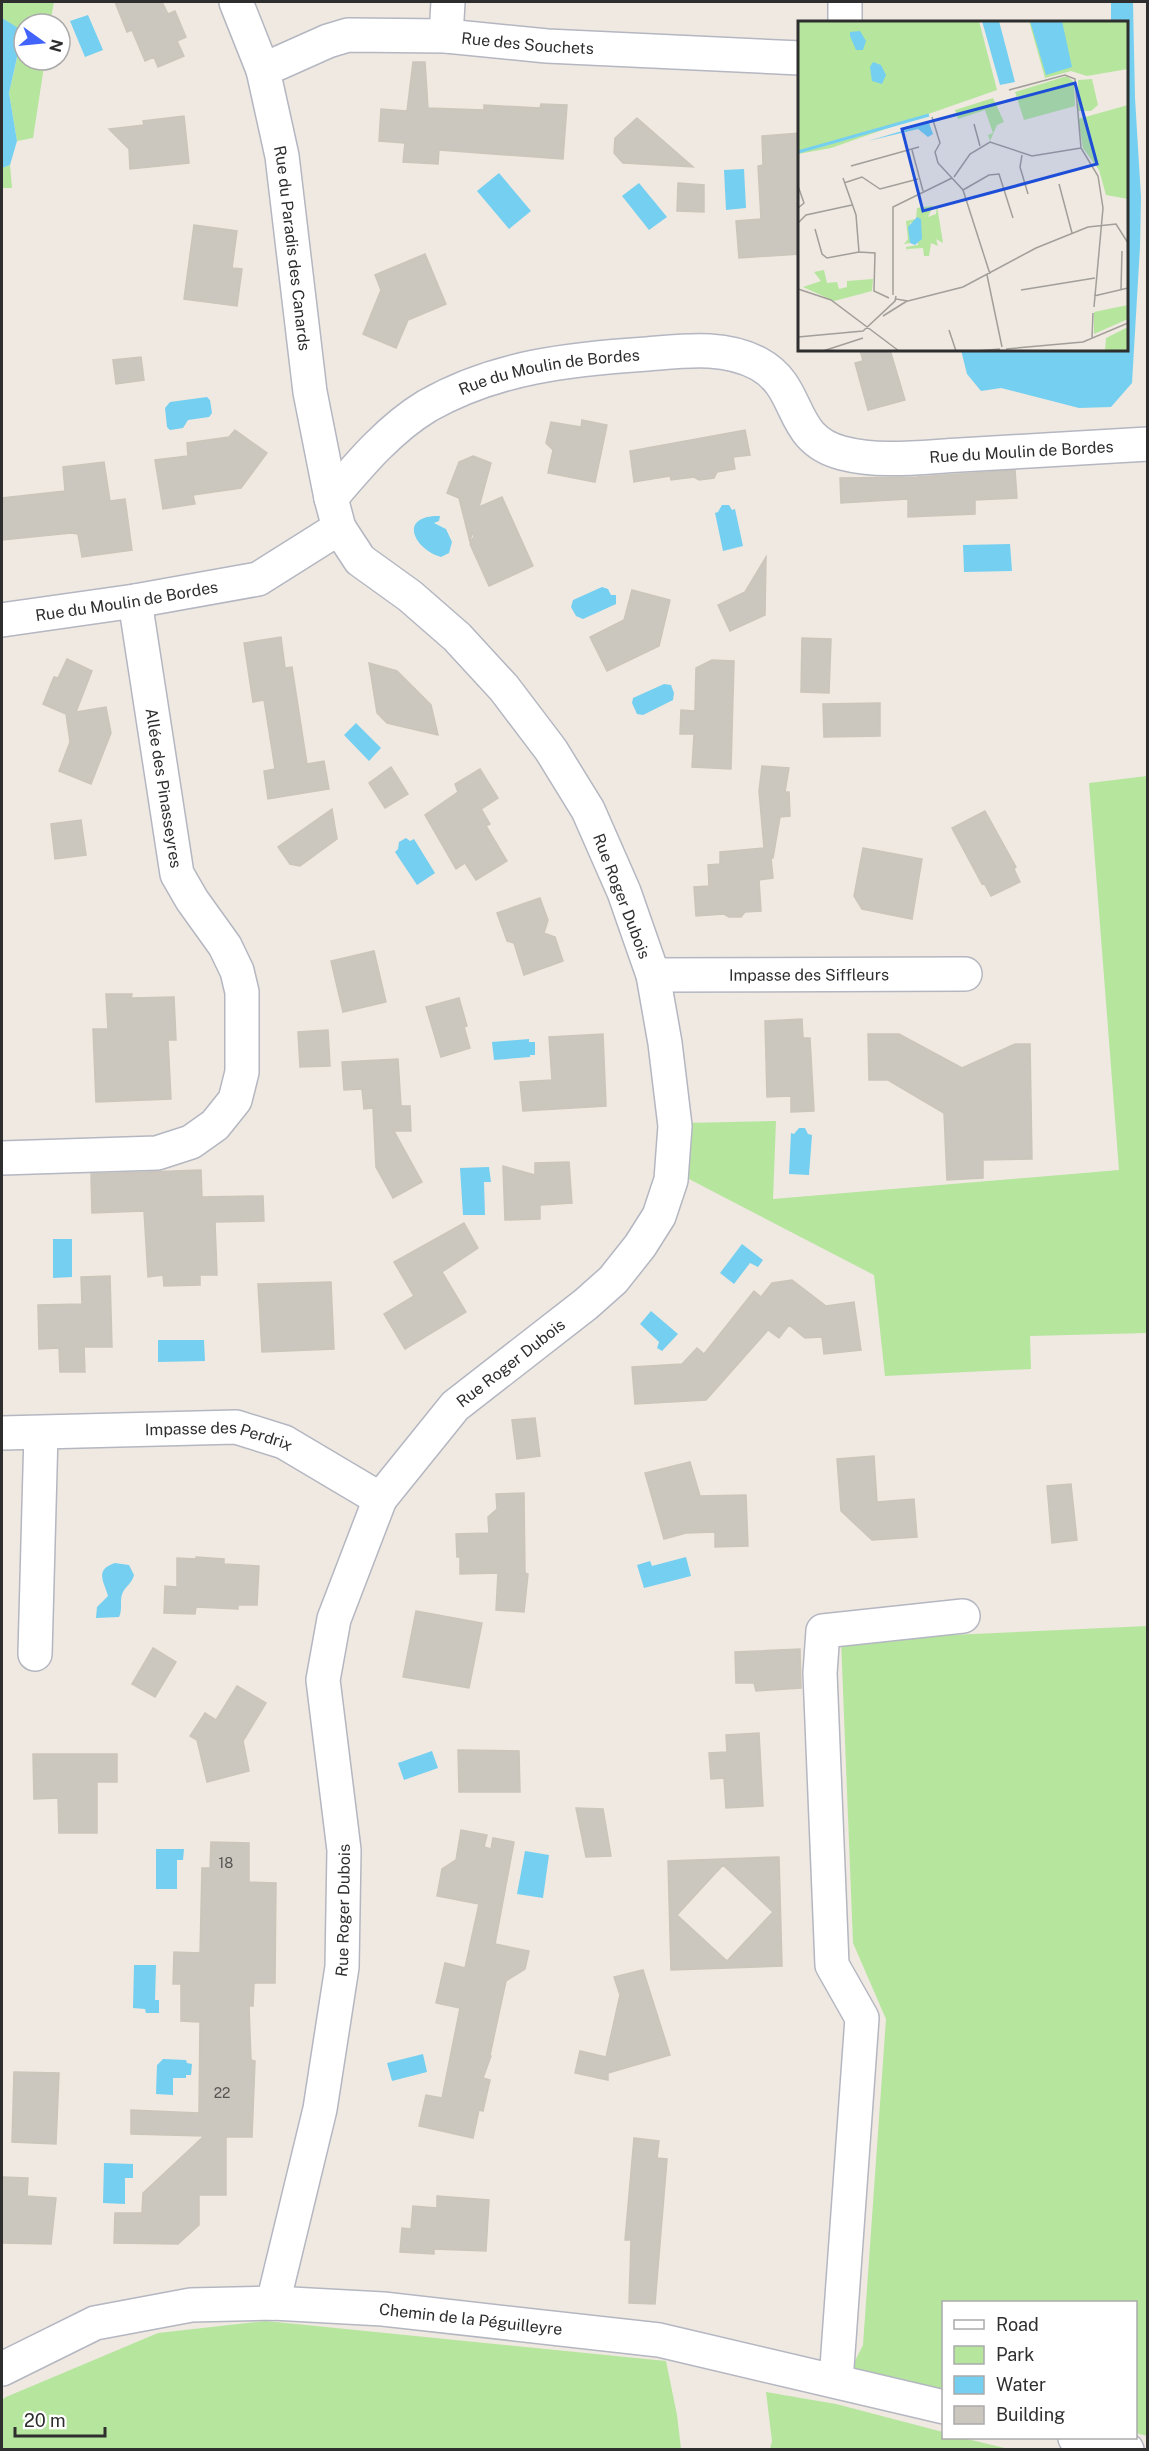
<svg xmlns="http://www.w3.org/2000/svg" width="1149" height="2451" viewBox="0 0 1149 2451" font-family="'Public Sans',sans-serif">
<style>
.green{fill:#b6e59e}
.water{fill:#75cff0}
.building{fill:#cbc7bf;stroke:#cbc5ba;stroke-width:1.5;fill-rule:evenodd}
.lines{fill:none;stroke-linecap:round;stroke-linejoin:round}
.minor-casing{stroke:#b4b7c1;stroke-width:36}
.minor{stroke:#fff;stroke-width:33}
.labels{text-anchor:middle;stroke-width:4.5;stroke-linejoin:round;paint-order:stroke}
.number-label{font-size:14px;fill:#555452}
.street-label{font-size:16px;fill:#2e2e2e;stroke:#fff}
.inset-river{fill:none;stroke:#75cff0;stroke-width:3}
.inset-road{fill:none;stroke:#a29e99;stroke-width:1.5}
.view{fill:#1d4ed8;fill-opacity:0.15;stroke:#1d4ed8;stroke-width:3}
.inset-edge{fill:none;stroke:#2e2e2e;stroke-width:3}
</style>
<rect width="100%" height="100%" fill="#efe9e1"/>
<path class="green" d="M2 2H54L50 24H24V60H45L33 138 17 141 9 93 23 32 2 18Z
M10 165 12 188H2V168Z
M1147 776V1333L1030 1336 1031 1369 885 1376 874 1275 689 1179 684 1123 776 1121 773 1199 1119 1170 1089 783Z
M1147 1626V2436L1136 2433V2302H944L943 2390 851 2369 863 2345 886 2019 853 1943 841 1640Z
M266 2321 666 2361 677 2415 681 2449H2V2400L6 2397 158 2333Z
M766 2392 836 2404 943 2432 944 2438H963L1009 2449H770L772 2441Z"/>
<path class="water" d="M1111 2H1133L1135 98 1141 197 1140 247 1132 383 1111 407 1079 408 1001 388 981 391 967 374 961 350H1126V22H1111Z
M88 15 103 50 85 57 70 21Z
M2 18 23 31 9 93 17 141 10 165 2 168Z
M744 169 746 208 726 210 724 170Z
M499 173 531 211 509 229 477 191Z
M639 183 667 217 649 230 622 196Z
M207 397 210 400 212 413 209 417 188 420 183 428 170 430 167 427 165 408 170 402Z
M722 505H729L732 510 735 509 743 546 723 551 715 513 718 512Z
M440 516 439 521 434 523 446 529 452 542 449 553 441 557C413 549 398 515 440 516Z
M1010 544 1012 571 964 572 963 545Z
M602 587 608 589 611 595H616V604L583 619 576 616 571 607 573 600Z
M664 684 671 685 674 693 673 700 643 715 637 714 632 703 633 698Z
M356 723 381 748 369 761 344 735Z
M406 838 410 841 414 839 435 873 417 885 395 852 398 849 399 842Z
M529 1039V1042H535V1055H530V1057L494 1060 492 1042Z
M799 1128H805L808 1134 812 1135 809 1175 789 1174 791 1133 794 1134Z
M489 1167 491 1182H484L485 1215H463L460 1168Z
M53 1239H72V1277L53 1278Z
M742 1244 763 1260 758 1267 750 1263 734 1284 720 1273Z
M651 1311 678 1334 662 1351 657 1348 659 1342 640 1324Z
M158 1340H204L205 1361 158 1362Z
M686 1557 691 1576 644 1588 637 1565 650 1561 652 1566Z
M115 1563 129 1565 134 1575C132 1583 127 1585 123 1592 119 1599 123 1609 119 1617L96 1618 97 1607 108 1596C104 1581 94 1570 115 1563Z
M432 1751 438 1768 404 1780 398 1763Z
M156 1849H184L183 1860H177V1889H156Z
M525 1851 549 1855 543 1898 517 1894Z
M134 1965H156L155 2000H159V2013H146L145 2009 133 2008Z
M423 2054 427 2072 392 2081 387 2063Z
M163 2059 186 2060 187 2063 192 2064 191 2075H186V2078H173V2095L156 2094 157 2065Z
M104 2163 133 2164V2178H125V2204L103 2203Z"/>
<path class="building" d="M115 2H162L168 14 175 11 186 37 177 41 184 56 158 67 154 57 145 61 132 30 127 32Z
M413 62H425L428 108 484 110V105L540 108 541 104 567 105 563 159 439 150 438 164 403 162 405 143 379 141 381 109 407 111Z
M184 116 189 163 130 169 129 149 109 129 144 125 143 121Z
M637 118 693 167 623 163 614 153 615 138Z
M800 133V254L739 258 736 221 761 219 758 166 763 165 762 136Z
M678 183 704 185V212L677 211Z
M194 225 237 231 232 268 242 269 237 306 184 299Z
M425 254 446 304 408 320 396 348 363 334 381 290 375 275Z
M860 350H890L905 400 868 410 855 363 863 361Z
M141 357 144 380 116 384 113 360Z
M582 420 607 425 595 482 548 473 553 450 546 443 551 422 581 427Z
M235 430 267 453 241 488 193 495 195 504 163 509 155 460 188 456 187 443 229 437Z
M745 430 750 455 733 457 735 469 717 472 714 478 699 480 694 477 671 480 670 476 634 482 630 451Z
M473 456 491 463 479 507 502 497 533 566 489 586 470 544 474 536 472 533 470 542 459 498 447 493 459 462Z
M104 462 110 501 125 499 132 550 82 557 78 534 71 533 2 540V498L65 491 63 467Z
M1015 470 1017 498 975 500V514L908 517V499L841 503 840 478 917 477Z
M766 557 765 615 730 631 718 605 745 592Z
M632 590 670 600 659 646 607 671 590 637 624 620Z
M281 637 285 668 292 667 307 764 324 761 329 789 268 799 264 771 275 769 264 700 253 702 244 643Z
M802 638 831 639 829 693 801 692Z
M67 659 92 671 76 712 106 707 111 733 91 784 59 771 70 742 66 714 43 704 54 677 58 678Z
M712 660 734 661 731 769 692 767 694 734H680L681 710 695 711 696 668Z
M369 663 397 671 431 705 438 735 387 723 377 713Z
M880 703V736L824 737 823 704Z
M762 766 789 768 785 792H789L790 816 780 817 773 858H771L773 878 759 880 761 911 745 912 741 917H729L724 914 696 916 694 887 709 886 708 865 720 864V852L764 848 759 791Z
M391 767 408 794 385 808 369 783Z
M480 769 498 798 481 809 490 824 486 826 507 861 476 880 465 863 456 869 425 815 458 792 455 784Z
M332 809 337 839 300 866 290 864 278 847Z
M985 811 1016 867 1014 869 1020 882 991 896 984 883 982 884 952 828Z
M81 820 86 855 55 859 51 824Z
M863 848 922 859 912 919 862 909 854 896Z
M540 898 548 920 544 933 555 937 563 961 524 975 514 943 507 941 497 913Z
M374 951 386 1002 343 1012 331 961Z
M106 994H132L131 998 174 997 176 1040H168L171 1099 96 1102 93 1029H108Z
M459 998 467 1026 464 1027 470 1048 441 1057 426 1007Z
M802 1019 803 1038H810L814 1111 791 1112V1096L767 1097 765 1021Z
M328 1030 330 1066 300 1067 298 1032Z
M603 1034 606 1106 523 1111 520 1082 552 1080 549 1037Z
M868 1034H899L962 1068 1015 1044H1030L1032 1159 983 1160V1178L947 1180 944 1113 888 1080H869Z
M398 1059 401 1106H410L411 1131H394L422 1182 393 1198 376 1167 373 1108 364 1109 362 1089 344 1090 342 1062Z
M569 1162 572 1203 540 1205V1219L505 1220 503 1166 535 1175V1163Z
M201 1170 202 1197 263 1196 264 1221 215 1222 217 1275H200V1285L164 1286 163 1275 148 1277 144 1211 92 1213 91 1174Z
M464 1223 478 1248 442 1272 466 1312 405 1349 384 1314 414 1296 394 1262Z
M110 1276 112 1347H84L85 1372H60L59 1348 39 1349 38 1305 82 1304 81 1277Z
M792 1280 826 1306 854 1302 861 1350 824 1354 822 1337 805 1338 789 1325 779 1338 768 1330 706 1400 635 1404 632 1367 682 1364 697 1348 704 1354 754 1291 761 1297 772 1283Z
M331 1282 334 1349 262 1352 258 1284Z
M535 1418 540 1456 517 1459 512 1420Z
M874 1456 877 1502 914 1499 917 1537 872 1540 841 1511 837 1459Z
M690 1462 700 1496 746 1495 748 1546 715 1547V1532L686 1533 664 1539 645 1473Z
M1071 1484 1077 1540 1052 1543 1047 1486Z
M524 1493 525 1573 528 1574 524 1612 496 1610 498 1573 460 1574V1557H457L456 1534 489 1533 488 1517 497 1509 496 1494Z
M196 1557 224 1559V1564L259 1566 257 1605H238V1609L196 1607 195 1614 164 1613 165 1586 177 1587V1558L196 1559Z
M416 1611 482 1623 469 1688 403 1677Z
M153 1648 176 1662 155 1697 132 1684Z
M800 1649 801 1688 756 1691 754 1683H736L735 1652Z
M237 1686 266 1703 243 1741 249 1771 207 1782 197 1740 190 1736 205 1713 216 1720Z
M759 1733 763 1806 726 1808 724 1778 711 1779 709 1753 727 1752 726 1735Z
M458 1750 519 1751 520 1792H459Z
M33 1754H117V1782H97V1833H59L58 1798 34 1799Z
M576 1808 603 1809 611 1856 586 1857Z
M461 1830 487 1835 484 1847 491 1849 493 1838 514 1842 495 1944 529 1951 525 1969 506 1981 490 2055 491 2056 483 2078 490 2080 483 2111 479 2110 473 2138 419 2126 426 2095 442 2098 460 2008 436 2003 445 1963 465 1968 479 1904 437 1896 442 1869 456 1860Z
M211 1842 249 1843V1882L276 1883 275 1983H254L253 2006H249L251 2060 255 2061 252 2137H226V2195H199V2225L178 2244 114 2243 115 2213H142L143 2193 204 2136 131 2134V2110L199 2113 200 2022 181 2021V1984H173L174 1952 200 1953 202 1868H210Z
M779 1857 782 1966 671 1970 668 1861ZM723 1865 773 1912 727 1961 677 1915Z
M643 1970 670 2055 608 2073V2080L575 2073 580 2051 606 2057 620 1995 614 1977Z
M14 2072 59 2073 56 2144 12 2142Z
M634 2138 659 2141 657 2158 667 2159 655 2304 629 2303 631 2240H625Z
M2 2177 28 2178 27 2196 56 2198 51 2244 2 2243Z
M437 2196 489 2200 486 2251 434 2249V2254L400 2252 402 2228 411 2229 413 2206 437 2208Z"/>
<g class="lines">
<g class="minor-casing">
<g id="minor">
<path id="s1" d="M236 2 263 70 282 156 310 392 331 498"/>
<path d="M845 2V22"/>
<path d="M446 36 448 2"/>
<path id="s2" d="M263 70 328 41 348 35 446 36 547 46 800 58"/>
<path id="s3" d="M2 620 135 601 258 579 339 528 331 498C359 465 389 429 427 406 495 367 570 359 647 354 684 351 724 345 759 364 803 388 787 439 842 453 880 463 922 457 960 455 1023 451 1085 448 1148 444"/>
<path id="s4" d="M653 975 965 974"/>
<path d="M2 1158 157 1153 191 1142 215 1125 235 1100 242 1072V992L237 971 225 946 192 900 177 874 135 601"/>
<path id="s5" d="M2 1433 236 1427 284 1442 380 1499"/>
<path d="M35 1654 41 1433"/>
<path id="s6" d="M273 2303 320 2109 342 1967 344 1850 323 1680 334 1619 380 1499 455 1406 586 1304 613 1280 640 1246 659 1216 671 1180 675 1126 665 1043 653 975 624 892 588 810 551 750 504 688 457 637 410 596 360 560 339 528"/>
<path id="s7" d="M2 2369 95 2323 191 2305 273 2303 383 2309 659 2340 944 2407"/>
<path d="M836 2381 862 2018 832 1965 820 1673 823 1631 963 1616"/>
<path d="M1075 2438 1127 2450"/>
</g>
</g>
<use href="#minor" class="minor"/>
</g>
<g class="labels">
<g class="number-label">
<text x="226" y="1868">18</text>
<text x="222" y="2098">22</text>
</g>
<g class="street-label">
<text dy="6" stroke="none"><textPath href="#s2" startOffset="272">Rue des Souchets</textPath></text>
<text dy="6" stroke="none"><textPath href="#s1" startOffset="254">Rue du Paradis des Canards</textPath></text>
<text dy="6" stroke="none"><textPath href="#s3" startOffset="648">Rue du Moulin de Bordes</textPath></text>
<text dy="6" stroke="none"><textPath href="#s3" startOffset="1168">Rue du Moulin de Bordes</textPath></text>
<text dy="6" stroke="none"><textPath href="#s3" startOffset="126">Rue du Moulin de Bordes</textPath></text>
<text transform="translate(164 788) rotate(81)" y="6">Allée des Pinasseyres</text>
<text transform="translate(622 896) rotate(69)" y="6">Rue Roger Dubois</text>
<text dy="6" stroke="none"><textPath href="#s4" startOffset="156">Impasse des Siffleurs</textPath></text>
<text dy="6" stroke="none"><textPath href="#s6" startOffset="1012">Rue Roger Dubois</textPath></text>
<text dy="6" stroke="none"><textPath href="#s5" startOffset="218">Impasse des Perdrix</textPath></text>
<text dy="6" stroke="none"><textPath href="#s6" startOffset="400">Rue Roger Dubois</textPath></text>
<text dy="6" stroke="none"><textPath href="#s7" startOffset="482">Chemin de la Péguilleyre</textPath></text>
</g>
</g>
<g transform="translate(798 21)">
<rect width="330" height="330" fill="#efe9e1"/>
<path d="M0 0H181L199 69 33 127 0 133ZM231 0H330V48L289 55 273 50 247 57ZM269 55 276 61 277 85 226 99 217 71ZM294 58 300 84 293 90H280V59ZM195 77 206 101 199 104 192 120 190 114 195 112 187 89 160 98 157 89ZM330 84V178L308 174 301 149 285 127 280 98ZM135 185 130 196 138 193 139 185 145 222 138 218 140 225 133 222 131 235H126L125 227 109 228V231L108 226 120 224 119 200 112 202V222L106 223 110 218 108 200 118 198 119 187ZM26 249 29 262 39 261 41 268 49 266V260L75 258 74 270 36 280 5 266 23 260 16 251ZM330 284V298L296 313V291ZM330 306V330H307L308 317Z" fill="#b6e59e"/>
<path d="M184 0H201L217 61 202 64ZM232 0H264L274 46 248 54ZM62 10 68 20 65 29H58L52 15V11ZM75 41 83 44 88 54 84 63 74 60 72 46ZM131 102 135 113 130 116 120 108 70 120ZM119 196 123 198 124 218 117 224 112 222 110 206Z" fill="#75cff0"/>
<path class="inset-river" d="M0 131 131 94"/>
<path class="inset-road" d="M211 69 267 54 277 58 283 127 300 155 305 187 296 286M134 96 142 122 137 131 140 142 165 169 192 253M176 103 182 125M114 129 125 170M224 134 222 146 230 173M53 145 121 126M156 156 172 133 192 121 234 135 283 127M45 157 58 194 61 231M46 162 64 156 82 168 120 158M261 163 274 212M165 169 191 154 201 153 215 197M0 187 6 182 0 165M0 202 8 194 54 184M17 208 24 233 29 237 61 231 77 232 76 270 91 277M189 254 204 326M0 268 33 279 101 330M323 268 324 230M223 269 297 257M95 274V186L154 157M296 275 330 267M98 278 110 280 165 266 238 227 290 206 318 203 330 222M85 295 109 280M151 309 158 330M0 316 65 310 97 280 98 275M294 317 295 292M208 328 285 321 330 302M25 330 65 317M178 330 202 328"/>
<path class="view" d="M277 62 299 143 125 190 104 108Z"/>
<rect width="330" height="330" class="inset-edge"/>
</g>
<rect width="1149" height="2451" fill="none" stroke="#2e2e2e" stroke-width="6"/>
<rect x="942" y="2301" width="195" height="138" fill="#ffffff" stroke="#ababab" stroke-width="1.5"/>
<rect x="954" y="2320" width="30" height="9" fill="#ffffff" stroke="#ababab" stroke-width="1.5"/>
<text x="996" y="2331" font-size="18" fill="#2e2e2e">Road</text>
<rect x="954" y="2346" width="30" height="18" fill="#b6e59e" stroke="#ababab" stroke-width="1.5"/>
<text x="996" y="2361" font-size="18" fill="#2e2e2e">Park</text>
<rect x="954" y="2376" width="30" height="18" fill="#75cff0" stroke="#ababab" stroke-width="1.5"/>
<text x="996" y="2391" font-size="18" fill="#2e2e2e">Water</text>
<rect x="954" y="2406" width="30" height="18" fill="#cbc7bf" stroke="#ababab" stroke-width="1.5"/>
<text x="996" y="2421" font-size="18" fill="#2e2e2e">Building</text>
<g transform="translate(42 42) rotate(105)"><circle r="28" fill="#ffffff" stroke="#ababab" stroke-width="1.5"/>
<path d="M0-4.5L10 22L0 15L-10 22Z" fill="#4264fb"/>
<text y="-9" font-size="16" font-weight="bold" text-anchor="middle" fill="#2e2e2e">N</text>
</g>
<path d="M15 2427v9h90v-9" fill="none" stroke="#2e2e2e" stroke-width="3"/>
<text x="24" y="2427" font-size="18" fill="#2e2e2e" stroke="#ffffff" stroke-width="4.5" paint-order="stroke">20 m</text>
</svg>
